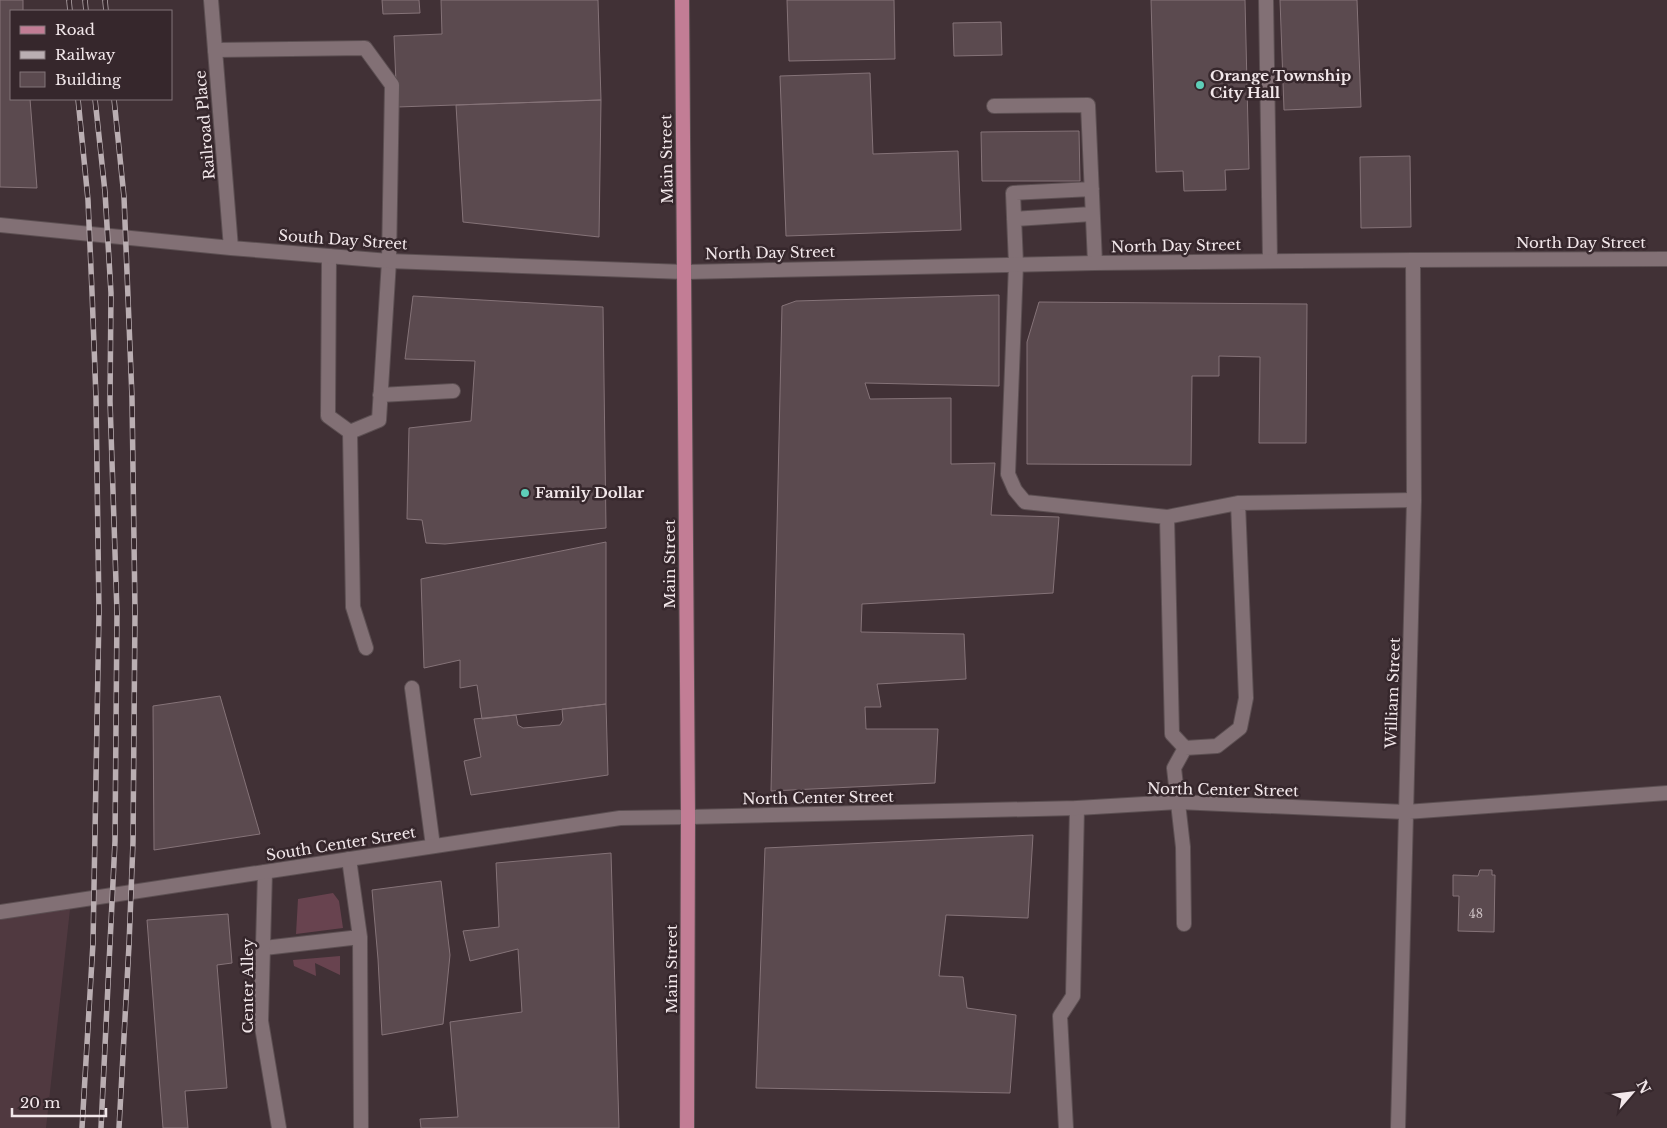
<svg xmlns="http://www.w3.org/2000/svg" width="1667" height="1128" viewBox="0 0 1667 1128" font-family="'Libre Baskerville',serif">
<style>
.built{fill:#503940}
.green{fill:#68434f}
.building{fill:#5b4a4f;stroke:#857378}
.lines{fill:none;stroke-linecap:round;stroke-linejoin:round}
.service-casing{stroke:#5c4f52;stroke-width:16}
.minor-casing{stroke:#5c4f52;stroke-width:16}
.secondary-casing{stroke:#5c4f52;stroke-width:16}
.primary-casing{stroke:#5c4f52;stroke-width:16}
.service{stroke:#827075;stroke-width:14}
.minor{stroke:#827075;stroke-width:14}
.secondary{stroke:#827075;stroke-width:14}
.primary{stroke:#c27d95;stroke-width:14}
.rail-casing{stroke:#baaeb2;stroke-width:5.5}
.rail{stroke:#36272c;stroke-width:4;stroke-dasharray:11;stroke-linecap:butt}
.poi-dot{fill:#5eceb8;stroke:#36272c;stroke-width:2}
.labels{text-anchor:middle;stroke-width:5;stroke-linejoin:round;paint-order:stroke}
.number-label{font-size:12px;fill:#ccc0c3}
.poi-label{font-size:15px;font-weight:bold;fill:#f2e7ea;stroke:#36272c;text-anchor:start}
.street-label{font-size:15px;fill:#f2e7ea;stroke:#36272c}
</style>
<rect width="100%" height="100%" fill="#413136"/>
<path class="built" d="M71 900 46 1128H0V912Z"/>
<path class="green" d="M333 893 339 901 343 928 296 934 298 899Z
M340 956V975L315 963 316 976 294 966 293 960Z"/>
<path class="building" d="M0 0H23V11H11V99H30L37 188 0 187Z
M382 0H419L420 13 383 14Z
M441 0H598L601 100 397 107 394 36 442 34Z
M787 0H894L895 59 789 61Z
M1151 0H1245L1249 169 1225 170 1226 190 1184 191 1183 171 1156 172Z
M1280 0H1357L1361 107 1284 110Z
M1001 22 1002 55 954 56 953 23Z
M870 73 873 154 958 151 961 230 786 236 780 76Z
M601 100 599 237 463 222 456 105Z
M1079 131 1080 181H982L981 132Z
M1410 156 1411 227 1361 228 1360 157Z
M999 295V386L865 383 870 399 951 398V464L995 463 991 515 1059 517 1053 593 862 604 861 632 964 634 966 679 877 684 881 707H865L866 729H938L935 783 771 791 782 306 796 301Z
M413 296 603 307 606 528 445 544 426 543 422 520 407 519 409 428 471 421 475 361 405 359Z
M1039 302 1307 304 1306 443H1259L1260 357 1219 356V376H1192L1191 465 1027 464V342Z
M606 542V704L482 719 477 685 460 688V660L424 668 421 579Z
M220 696 260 834 154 850 153 706Z
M606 704 608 775 471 795 464 761 481 757 474 719 516 715 518 725 523 728 560 725 563 720 562 709Z
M1033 835 1028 918 946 915 939 976 963 977 967 1008 1016 1015 1010 1093 756 1088 765 848Z
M611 853 619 1128H421L420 1119 458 1117 450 1022 522 1012 518 949 470 961 463 931 499 927 496 863Z
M1480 870H1492V875H1495L1494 932 1458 931 1459 896H1453V875L1478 876Z
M441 881 450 955 443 1024 382 1035 378 959 372 890Z
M228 914 232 963 217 965 227 1088 185 1091 188 1128H163L147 920Z"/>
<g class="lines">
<g class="service-casing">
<path id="service" d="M1266 0 1270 261
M215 50 365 48 392 85 389 261 379 420 350 432 328 416 329 256
M994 106 1088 105 1095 263
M1092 189 1013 193 1016 264 1008 474 1015 490 1025 502 1167 517 1238 503 1414 500
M1014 219 1092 214
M380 395 453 391
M350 432 353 607 366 648
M1167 517 1172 734 1185 748 1217 746 1240 728 1246 698 1238 503
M412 688 433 846
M349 859 360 937 361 1128
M1184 924 1183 847 1174 768 1185 748
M264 948 360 937
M1066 1128 1060 1016 1073 996 1077 808"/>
</g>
<g class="minor-casing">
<path id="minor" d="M211 0 231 248
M0 225 231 248 389 261 685 272 1095 263 1413 260 1667 259
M688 817 1077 808 1178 802 1406 812 1667 793
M265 872 261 1021 279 1128
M1398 1128 1414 500 1413 260"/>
</g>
<g class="secondary-casing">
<path id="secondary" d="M0 912 620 818 688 817"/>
</g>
<g class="primary-casing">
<path id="primary" d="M682 0 688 817 687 1128"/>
</g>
<use href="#service" class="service"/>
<use href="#minor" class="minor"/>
<use href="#secondary" class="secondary"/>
<use href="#primary" class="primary"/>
<g class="rail-casing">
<path id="rail" d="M69 0 70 11
M85 0 86 11
M105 0 106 11
M78 99 88 200 92 292 96 398 99 612 93 943 82 1128
M95 99 105 192 111 293 110 401 117 613 115 841 101 1128
M114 99 124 197 132 398 135 612 133 842 129 945 119 1128"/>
</g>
<use href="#rail" class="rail"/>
</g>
<g class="poi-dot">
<circle cx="1200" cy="85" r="5"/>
<circle cx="525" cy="493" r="5"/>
</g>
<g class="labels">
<g class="number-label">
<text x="1476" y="918">48</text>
</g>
<g class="poi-label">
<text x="1210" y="81">Orange Township<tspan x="1210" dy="17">City Hall</tspan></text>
<text x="535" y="498">Family Dollar</text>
</g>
<g class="street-label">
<text transform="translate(205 125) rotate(-95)" y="5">Railroad Place</text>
<text transform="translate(667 159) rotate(-91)" y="5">Main Street</text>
<text transform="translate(343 240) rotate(4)" y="5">South Day Street</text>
<text x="1581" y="248">North Day Street</text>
<text transform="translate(1176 246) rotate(-1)" y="5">North Day Street</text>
<text transform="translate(770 253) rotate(-1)" y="5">North Day Street</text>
<text transform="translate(670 564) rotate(-90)" y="5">Main Street</text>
<text transform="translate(1393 693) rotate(-88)" y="5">William Street</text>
<text transform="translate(1223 790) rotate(1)" y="5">North Center Street</text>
<text transform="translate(818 798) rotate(-1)" y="5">North Center Street</text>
<text transform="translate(341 844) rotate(-9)" y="5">South Center Street</text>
<text transform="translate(672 969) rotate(-90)" y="5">Main Street</text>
<text transform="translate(248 986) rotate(-90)" y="5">Center Alley</text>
</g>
</g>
<rect x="10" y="10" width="162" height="90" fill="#36272c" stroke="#817478"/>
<rect x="20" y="26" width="25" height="8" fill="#c27d95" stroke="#817478"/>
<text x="55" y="35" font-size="15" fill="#f2e7ea">Road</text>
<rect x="20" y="51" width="25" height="8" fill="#baaeb2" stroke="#817478"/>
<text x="55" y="60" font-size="15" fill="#f2e7ea">Railway</text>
<rect x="20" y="72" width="25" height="15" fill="#5b4a4f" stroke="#817478"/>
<text x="55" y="85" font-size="15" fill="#f2e7ea">Building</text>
<g transform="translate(1632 1093) rotate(62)" stroke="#36272c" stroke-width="4" paint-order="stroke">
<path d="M0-4L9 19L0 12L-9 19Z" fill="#f2e7ea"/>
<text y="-8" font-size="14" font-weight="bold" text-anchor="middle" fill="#f2e7ea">N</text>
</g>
<path d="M12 1108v8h94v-8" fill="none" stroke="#f2e7ea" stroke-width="2.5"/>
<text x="20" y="1108" font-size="15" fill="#f2e7ea" stroke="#36272c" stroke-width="4" paint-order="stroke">20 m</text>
</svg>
